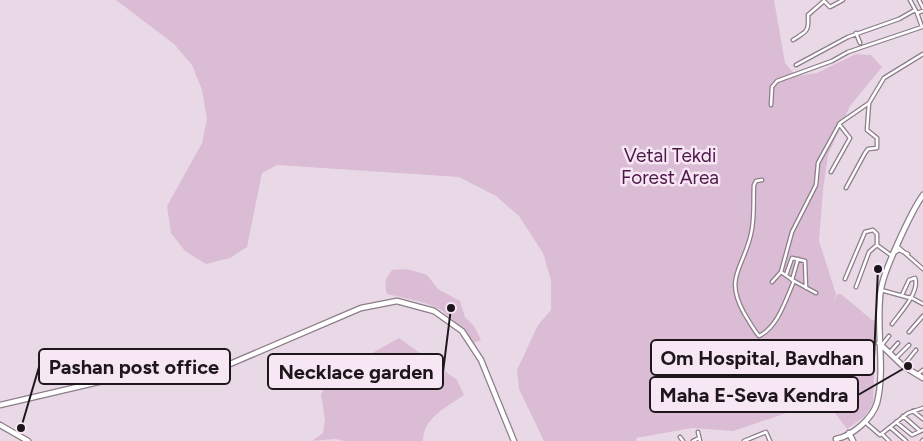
<svg xmlns="http://www.w3.org/2000/svg" width="923" height="441" viewBox="0 0 923 441" font-family="Figtree,sans-serif">
<style>
.green{fill:#dabcd5}
.lines{fill:none;stroke-linecap:round;stroke-linejoin:round}
.street-casing{stroke:#8c7d89;stroke-width:5}
.secondary-casing{stroke:#8c7d89;stroke-width:7}
.street{stroke:#fff;stroke-width:2.5}
.secondary{stroke:#fff;stroke-width:4.5}
.labels{text-anchor:middle;stroke-width:5;stroke-linejoin:round;paint-order:stroke}
.park-label{font-size:19px;fill:#4e1849;stroke:#f7e6f4}
.leader{fill:none;stroke:#1d171c;stroke-width:2}
.callout-dot{fill:#1d171c;stroke:#f7e6f4;stroke-width:2}
.callout{fill:#f7e6f4;stroke:#1d171c;stroke-width:2}
.callout-label{font-size:20px;text-anchor:middle;font-weight:bold;fill:#1d171c}
</style>
<rect width="100%" height="100%" fill="#e9d9e6"/>
<path class="green" d="M116 0H774L785 63 796 76 817 73 856 54 871 55 882 67 850 106 828 155 823 190 819 241 836 294 832 307 837 294H841L872 320 876 321 873 404 864 417 847 429 811 381 801 408 733 431 692 428 636 438 637 441H544L519 389 517 370 538 325 551 310V280L543 253 519 216 496 196 459 177 277 165 262 173 247 247 230 258 206 264 185 251 171 233 167 206 202 143 207 119 202 90 192 65 174 44Z
M407 269 427 275 438 289 460 301 465 317 474 326 481 340 473 343C442 303 435 305 387 294 384 284 385 279 392 270Z
M399 338 457 380 464 395C447 407 423 418 423 441H344L336 439 312 441 323 433 325 420 321 394 333 375Z"/>
<g class="lines">
<g class="street-casing">
<path id="street" d="M910 0 917 13 923 11
M919 0 923 8
M856 33 860 43
M793 40C807 31 809 32 808 15L824 1 830 7 843 0
M796 65 848 37 899 19 915 10
M771 105 772 87 777 81 832 61 848 52 922 27 917 13
M831 172 850 138 839 124
M762 180 756 181 754 185C753 202 755 217 751 234 743 269 724 277 744 313 749 321 753 329 759 336 778 327 786 299 794 281L781 272
M846 188 865 153 868 149 877 148V138L867 130 869 103
M877 245 892 256
M897 246 923 269
M896 252 899 250 908 254
M876 267 886 272
M786 275 792 258 805 261 806 288
M845 279 865 232 873 230 877 234V245L869 252 856 287
M792 280 798 259
M794 281 816 293
M772 282 781 272 792 232 816 185 818 163 840 123 869 103 884 78 923 54
M881 290 910 298
M910 297 923 304
M892 324C900 313 920 292 915 278L909 280 902 295
M909 332 923 316
M881 346 889 336
M890 352 898 343
M896 358 909 345
M903 366 916 350
M918 374 923 370
M913 411 923 419
M903 416 919 430
M865 422 880 435 908 413 923 408
M896 422 912 435 923 430
M890 427 906 441
M698 432 700 441
M882 434 889 441
M680 437 683 441
M693 441 699 438
M744 441 766 432 770 441
M922 441 923 440"/>
</g>
<g class="secondary-casing">
<path id="secondary" d="M879 343 903 366 923 378
M0 405 107 380 230 364 361 308 397 301 434 311 462 331 481 360 514 441
M0 425 28 441
M849 433 853 441
M836 439C852 436 872 419 877 403 886 367 875 325 881 289 884 270 912 210 923 195"/>
</g>
<use href="#street" class="street"/>
<use href="#secondary" class="secondary"/>
</g>
<g class="labels">
<g class="park-label">
<text x="670" y="162">Vetal Tekdi<tspan x="670" dy="22">Forest Area</tspan></text>
</g>
</g>
<path class="leader" d="M878 269L874 358M21 428L39 367M451 308L443 372M908 366L858 395"/>
<g class="callout-dot">
<circle cx="878" cy="269" r="5"/>
<circle cx="21" cy="428" r="5"/>
<circle cx="451" cy="308" r="5"/>
<circle cx="908" cy="366" r="5"/>
</g>
<g class="callout">
<rect x="651" y="340" width="223" height="35" rx="5"/>
<rect x="39" y="349" width="191" height="35" rx="5"/>
<rect x="268" y="354" width="175" height="35" rx="5"/>
<rect x="650" y="377" width="208" height="35" rx="5"/>
</g>
<g class="callout-label">
<text x="762" y="365">Om Hospital, Bavdhan</text>
<text x="134" y="374">Pashan post office</text>
<text x="356" y="379">Necklace garden</text>
<text x="754" y="402">Maha E-Seva Kendra</text>
</g>
</svg>
